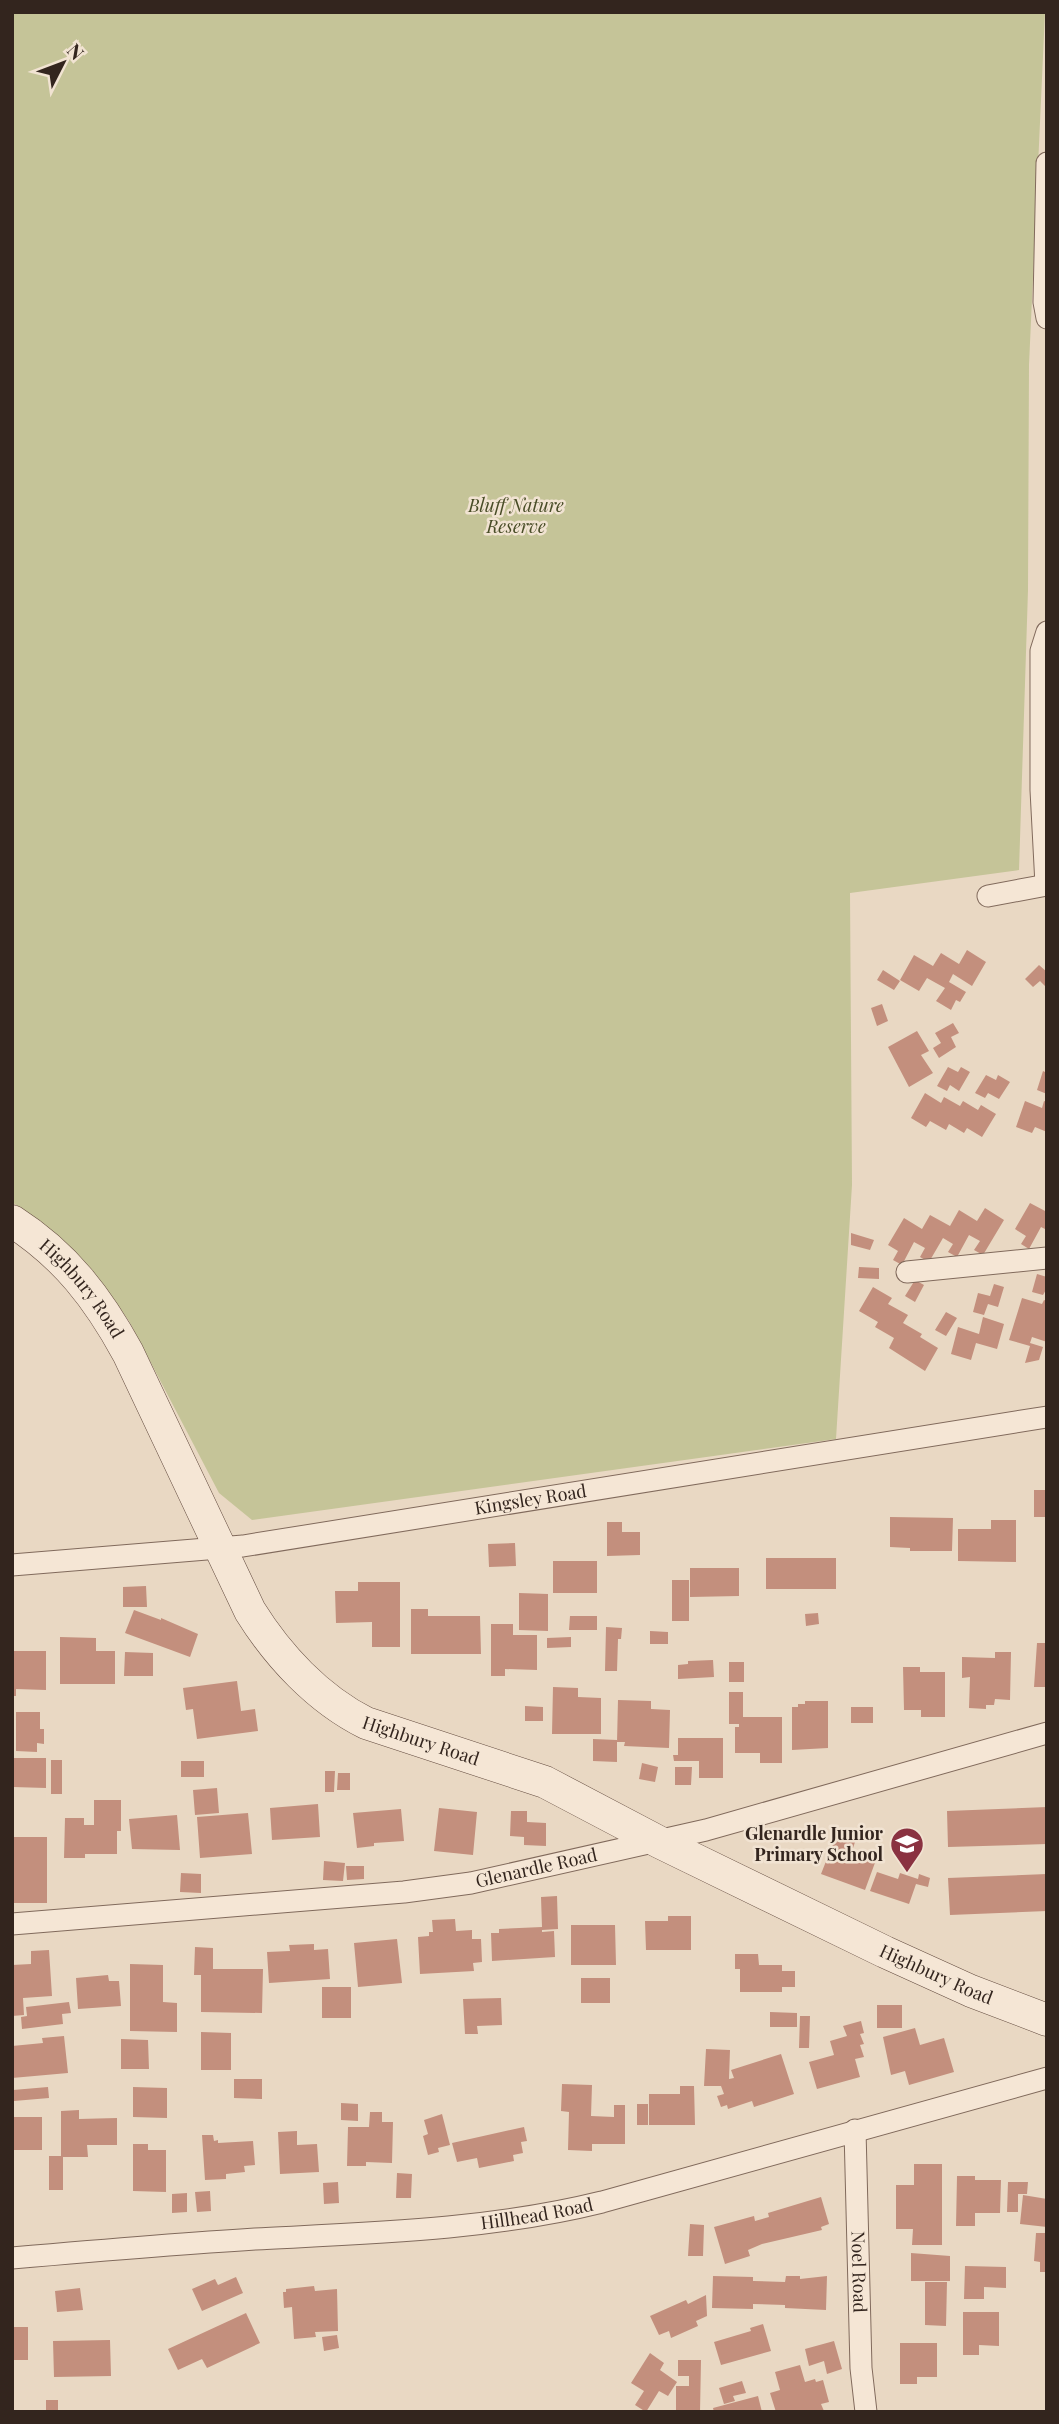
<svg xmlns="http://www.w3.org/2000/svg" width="1059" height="2424" viewBox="0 0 1059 2424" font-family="'Playfair Display',serif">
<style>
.green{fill:#c5c498}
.building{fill:#c38f7d}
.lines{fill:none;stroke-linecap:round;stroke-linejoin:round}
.street-casing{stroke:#816a5c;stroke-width:23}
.secondary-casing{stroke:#634b3f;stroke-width:33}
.street{stroke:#f5e6d5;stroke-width:21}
.secondary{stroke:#f5e6d5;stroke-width:32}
.labels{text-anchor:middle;stroke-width:5;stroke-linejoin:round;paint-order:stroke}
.park-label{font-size:18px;font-style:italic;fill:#494d27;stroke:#f1e3d2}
.street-label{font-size:18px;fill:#33251e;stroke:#f1e3d2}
.poi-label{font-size:18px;font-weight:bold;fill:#33251e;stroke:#f1e3d2;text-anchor:end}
</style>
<rect width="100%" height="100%" fill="#e9d8c3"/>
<path class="green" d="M12 12H1045L1029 365 1028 590 1019 870 850 893 852 1185 836 1439 252 1520 219 1493 129 1321 97 1276 56 1234 12 1202Z"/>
<path class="building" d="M967 950 986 962 972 986 953 974 949 982 966 992 960 1002 956 1000 951 1010 936 1001 945 988 927 978 919 991 900 980 914 955 933 966 941 953 959 964Z
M1039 965 1047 972V988L1040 981 1033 987 1025 979Z
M883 970 900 981 894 990 877 980Z
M882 1004 888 1021 877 1026 871 1008Z
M953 1023 959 1033 951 1037 956 1047 939 1058 933 1048 941 1043 935 1033Z
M917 1031 929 1051 921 1055 933 1073 909 1087 888 1047Z
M948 1067 958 1072 961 1067 970 1072 959 1091 950 1085 947 1091 937 1086Z
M1043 1071 1047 1073V1094L1037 1090Z
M986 1075 996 1080 998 1075 1010 1082 999 1099 988 1093 985 1098 975 1093Z
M925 1093 941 1103 944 1097 960 1106 963 1101 978 1110 981 1105 996 1114 982 1137 967 1128 964 1133 949 1124 946 1130 930 1121 926 1127 911 1118Z
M1025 1101 1042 1108 1044 1101 1047 1102V1132L1035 1127 1032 1133 1016 1127Z
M1030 1203 1047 1212V1230L1041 1227 1029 1249 1021 1244 1026 1236 1015 1229Z
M985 1208 1004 1220 983 1255 974 1250 980 1241 969 1235 957 1257 948 1252 953 1244 943 1238 929 1262 920 1257 925 1248 914 1242 902 1265 893 1260 898 1251 888 1245 904 1218 922 1229 930 1215 950 1226 959 1210 977 1221Z
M851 1233 874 1240 870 1250 851 1245Z
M859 1267 879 1268V1279L858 1278Z
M1037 1274 1047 1277V1288L1043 1295 1032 1292Z
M915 1280 924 1285 915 1302 905 1296Z
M994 1284 1004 1287 998 1307 988 1304 984 1315 973 1312 978 1293 990 1296Z
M873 1287 892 1298 888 1304 908 1315 903 1323 922 1334 920 1337 938 1348 925 1371 889 1348 894 1338 875 1327 878 1322 859 1311Z
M1022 1298 1042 1304 1044 1300 1047 1301V1342L1032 1337 1030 1343 1043 1347 1039 1360 1025 1363 1030 1346 1009 1340Z
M946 1312 957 1318 946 1336 935 1330Z
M983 1317 1004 1324 997 1349 976 1343 971 1360 951 1354 958 1327 979 1334Z
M1034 1490H1047V1517H1034Z
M890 1517 953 1518 952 1551H910V1548L890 1547Z
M991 1520H1016V1562L958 1561V1529H991Z
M607 1522H622V1532H640V1555L607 1556Z
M515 1543 516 1566 489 1567 488 1544Z
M766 1558H836V1589H766Z
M553 1561H597V1593H553Z
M690 1568H739V1596L690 1597Z
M672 1580H689V1621H672Z
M358 1582H400V1647H372V1622L336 1623 335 1591H358Z
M146 1586 147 1607H123V1587Z
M519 1593 548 1594V1631L519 1630Z
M411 1609H428V1616H480L481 1654H411Z
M134 1610 161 1620V1618L198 1634 190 1657 125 1633Z
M818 1613 819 1624 806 1626 805 1614Z
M570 1616H597V1630H569Z
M491 1624H513V1635H537V1670L505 1669V1676H491Z
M606 1627 622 1628 621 1639H618L617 1671H605Z
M650 1631 668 1632V1644H650Z
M60 1637 96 1638V1651H115V1684H60Z
M571 1637V1647L547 1648V1638Z
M1037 1643H1047V1687H1034Z
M12 1651H46V1690L16 1689V1696H12Z
M125 1652 153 1653V1676H124Z
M995 1652H1011L1010 1700 995 1699 994 1705H986V1709L969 1708 970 1677 962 1678V1657L995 1658Z
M713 1660 714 1677 678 1679V1665L688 1664V1661Z
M729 1662H744V1682H729Z
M903 1667H920V1672H945V1717H921V1710H904Z
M237 1681 241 1711 255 1709 258 1731 197 1739 193 1709 186 1710 183 1688Z
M553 1687 578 1688V1697L601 1698V1734H552Z
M729 1692H743V1717H782V1763H760V1753H735V1727H739V1724H729Z
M618 1700 651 1701V1709L670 1710 669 1748 624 1746 625 1742H617Z
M805 1701H828V1748L792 1750V1707H798V1704H805Z
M525 1706 543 1707V1721H525Z
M851 1707H873V1723H851Z
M16 1712H40V1729H44V1744L37 1743V1752L16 1751Z
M678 1738H723V1778H699V1761H674L673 1755H678Z
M593 1739 617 1740V1762L593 1761Z
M14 1758H46V1788L13 1787Z
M51 1760H62V1794H51Z
M181 1761H204V1777H181Z
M642 1763 658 1767 655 1782 639 1779Z
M675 1767H692L691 1785H675Z
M325 1771H335L334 1792H325Z
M338 1773H350V1790H337Z
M217 1788 219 1813 195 1815 193 1790Z
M94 1800H121V1831H117V1854H85V1858H64L65 1818H84V1825H94Z
M318 1804 320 1837 272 1840 270 1808Z
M1047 1807V1844L948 1847 947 1811Z
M439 1808 477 1812 473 1855 434 1851Z
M401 1809 404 1841 374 1843V1846L357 1848 353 1813Z
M511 1811H527V1822L546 1823V1846L524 1845V1837L510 1836Z
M248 1813 252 1854 200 1858 197 1817Z
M177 1815 180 1850 132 1849 129 1819Z
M836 1836 855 1842 852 1851 876 1860 865 1890 821 1874Z
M12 1837H47V1903H13Z
M324 1861 345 1863 343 1881 323 1880Z
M346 1866H364V1879L347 1880Z
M877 1872 898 1879 900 1873 918 1879 919 1874 930 1878 928 1887 916 1884 909 1904 870 1891Z
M181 1873 201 1874V1893L180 1892Z
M1047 1874V1911L950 1915 948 1878Z
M557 1896 558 1929 542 1930V1932L554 1931 555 1957 492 1961 491 1933H499V1929L542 1927 541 1897Z
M668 1916H691V1950H646L645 1921H668Z
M455 1919 456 1931 472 1930V1939H481L482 1962 473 1963 474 1971 420 1974 418 1937 429 1936V1932H433L432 1920Z
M571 1925H615L616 1965H571Z
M397 1939 402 1983 358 1987 354 1943Z
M314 1944V1950L328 1949 330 1979 269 1983 267 1952 290 1951 289 1945Z
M195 1947 213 1948V1969H263L262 2013 201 2012V1975H194Z
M49 1950 52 1996 23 1998 24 2015 12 2016V1965L31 1964V1951Z
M735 1954H758L759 1965H782V1971H795V1987H782V1992H740V1969H735Z
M130 1964 163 1965V2002L177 2003V2032L130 2031Z
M108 1975 109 1981H119L121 2006 78 2009 76 1978Z
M581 1978H610V2003H581Z
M322 1987H351V2018H322Z
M501 1998 502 2025 477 2026 478 2034H465L463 1999Z
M69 2002 71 2013 62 2014 63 2024 22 2029 21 2017 27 2016 26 2007Z
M877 2005H902V2028H877Z
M770 2012 797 2013V2027H770Z
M800 2016H810L809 2048H799Z
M861 2021 864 2033 860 2034 864 2044 860 2045 864 2057 855 2059 860 2077 817 2089 809 2062 834 2055 830 2041 847 2036 843 2026Z
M915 2028 920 2045 944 2038 954 2072 909 2085 905 2071 891 2075 883 2037Z
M201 2032 231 2033V2070H201Z
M64 2036 68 2073 12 2078V2046L43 2043 42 2038Z
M121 2039 148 2040 149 2069H121Z
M706 2049 730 2050 729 2079 734 2078 731 2070 781 2054 794 2094 754 2107 752 2101 728 2109 727 2105 721 2107 717 2096 724 2094 721 2086H704Z
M234 2079H262V2099L234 2098Z
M562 2084 592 2085 591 2116 614 2117V2105H625V2144H592V2151L568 2150 569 2112 561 2111Z
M680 2086H694L695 2125H649V2094H680Z
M48 2087 49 2098 14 2101 13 2090Z
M133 2087 167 2088V2118L133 2117Z
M341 2103 358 2104V2121L341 2120Z
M637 2104H648V2125H637Z
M79 2110V2119L117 2118V2145H87L88 2157H63V2190H49V2156H61V2111Z
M370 2112H382V2122H393L392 2163 366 2162V2166H347L348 2127H369Z
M442 2114 450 2145 438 2148 439 2152 428 2155 423 2136 428 2134 424 2120Z
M12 2117H42V2150H12Z
M524 2127 527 2141 521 2142 523 2153 513 2155 514 2161 479 2168 477 2158 457 2162 452 2143Z
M297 2131V2145L317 2144 319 2172 280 2174 278 2132Z
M202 2135H213L214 2141 218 2140V2143L253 2141 255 2165 244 2166 245 2172 226 2174V2179L205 2180Z
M133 2144H148V2150H166V2192L133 2191Z
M914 2164H942V2245H912L913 2229H896V2185H914Z
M397 2173 412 2174 411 2198H396Z
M957 2176H975V2180H1001L1000 2213H975V2226H956Z
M338 2182 339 2203 324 2204 323 2183Z
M1008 2182H1028L1027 2194H1018V2212H1007Z
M210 2191 211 2211 197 2212 195 2192Z
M187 2193V2212L172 2213V2194Z
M1023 2195 1047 2199V2227L1020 2224Z
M821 2197 829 2224 821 2227 822 2230 762 2244 748 2250 750 2256 725 2264 714 2227 754 2216 755 2221 769 2217 768 2213Z
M690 2224 704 2225 703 2256H688Z
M1036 2233H1047V2272H1040V2262L1034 2261Z
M911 2253 950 2256V2281H911Z
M965 2266 1006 2267V2288L984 2287V2299H964Z
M713 2276 753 2277V2281L785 2282 786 2276H800V2279L827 2276 826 2310 785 2308V2305L753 2304V2309L712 2308Z
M236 2277 243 2293 202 2311 192 2289 215 2279 218 2285Z
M925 2282H947L946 2326 925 2325Z
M314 2286 315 2291 337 2289 338 2331 315 2332 316 2337 294 2339 292 2307 284 2308 283 2292H286V2289Z
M80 2288 83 2310 57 2312 55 2291Z
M706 2295 707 2316 696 2321 698 2326 671 2338 669 2331 659 2335 650 2316 686 2300 688 2304Z
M963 2312H999V2346L979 2345V2355H963Z
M246 2313 260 2343 207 2368 202 2359 178 2370 168 2349Z
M763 2324 771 2351 721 2365 714 2342 751 2331 750 2328Z
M12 2327H28V2360H12Z
M337 2335 339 2348 324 2351 322 2337Z
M110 2340 111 2376 54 2377 53 2341Z
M834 2341 842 2369 827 2374 824 2361 809 2366 805 2349Z
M900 2343H937V2377H917V2384H900Z
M650 2353 664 2363 660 2370 677 2382 668 2396 659 2391 646 2412 635 2405 644 2391 631 2383Z
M678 2360H701L700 2412H676V2386H689V2376H678Z
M800 2365 805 2382 815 2379 816 2382 823 2380 829 2402 821 2404 824 2411 821 2412H776L770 2393 780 2390 775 2372Z
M742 2381 746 2393 733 2396 735 2401 724 2404 719 2388Z
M758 2396 762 2412H714L713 2408Z
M46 2400H58V2412H46Z"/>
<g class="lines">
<g class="street-casing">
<g id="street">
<path d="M1047 163 1044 302 1047 318"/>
<path d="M1046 885 1041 790V651L1047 632"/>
<path d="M988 896 1047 885"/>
<path d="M907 1272 1047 1258"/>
<path id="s1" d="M12 1565 243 1546 1047 1417"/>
<path id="s2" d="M12 1924 404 1892 471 1883 706 1830 1047 1733"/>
<path id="s3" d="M855 2130 861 2368 866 2412"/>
<path id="s4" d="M12 2258C93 2251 174 2244 255 2239 372 2233 489 2230 602 2202L1047 2078"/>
</g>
</g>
<g class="secondary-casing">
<g id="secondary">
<path id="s5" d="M12 1221C65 1255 98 1298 128 1353L250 1611C278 1656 318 1699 366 1723L545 1782 659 1842 885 1952 971 1991 1047 2020"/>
</g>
</g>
<use href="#street" class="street"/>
<use href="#secondary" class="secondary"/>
</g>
<defs>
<g id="school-pin" transform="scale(1.75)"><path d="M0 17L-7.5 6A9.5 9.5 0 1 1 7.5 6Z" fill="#8a3241" stroke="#f1e3d2"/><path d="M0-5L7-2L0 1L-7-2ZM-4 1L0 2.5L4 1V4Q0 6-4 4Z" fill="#fff"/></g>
</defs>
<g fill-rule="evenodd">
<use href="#school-pin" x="907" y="1844"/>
</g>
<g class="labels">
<g class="park-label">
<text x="516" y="512">Bluff Nature<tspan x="516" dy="21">Reserve</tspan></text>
</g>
<g class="street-label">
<text dy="6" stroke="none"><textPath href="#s5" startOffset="98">Highbury Road</textPath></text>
<text dy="6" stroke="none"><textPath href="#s1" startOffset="523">Kingsley Road</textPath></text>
<text dy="6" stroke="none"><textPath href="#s5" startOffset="684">Highbury Road</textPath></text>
<text dy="6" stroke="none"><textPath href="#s2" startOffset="528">Glenardle Road</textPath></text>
<text dy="6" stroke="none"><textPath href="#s5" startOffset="1251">Highbury Road</textPath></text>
<text dy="6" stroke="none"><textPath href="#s4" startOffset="527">Hillhead Road</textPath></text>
<text dy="6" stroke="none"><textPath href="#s3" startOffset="142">Noel Road</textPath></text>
</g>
<g class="poi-label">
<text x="883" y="1840">Glenardle Junior<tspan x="883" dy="21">Primary School</tspan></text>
</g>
</g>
<rect width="1059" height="2424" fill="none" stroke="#33251e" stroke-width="28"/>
<g transform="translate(63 63) rotate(48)" stroke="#f1e3d2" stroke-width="5" paint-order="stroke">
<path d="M0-5L12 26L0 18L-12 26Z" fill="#33251e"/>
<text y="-10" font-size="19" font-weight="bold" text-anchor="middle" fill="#33251e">N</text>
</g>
</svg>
